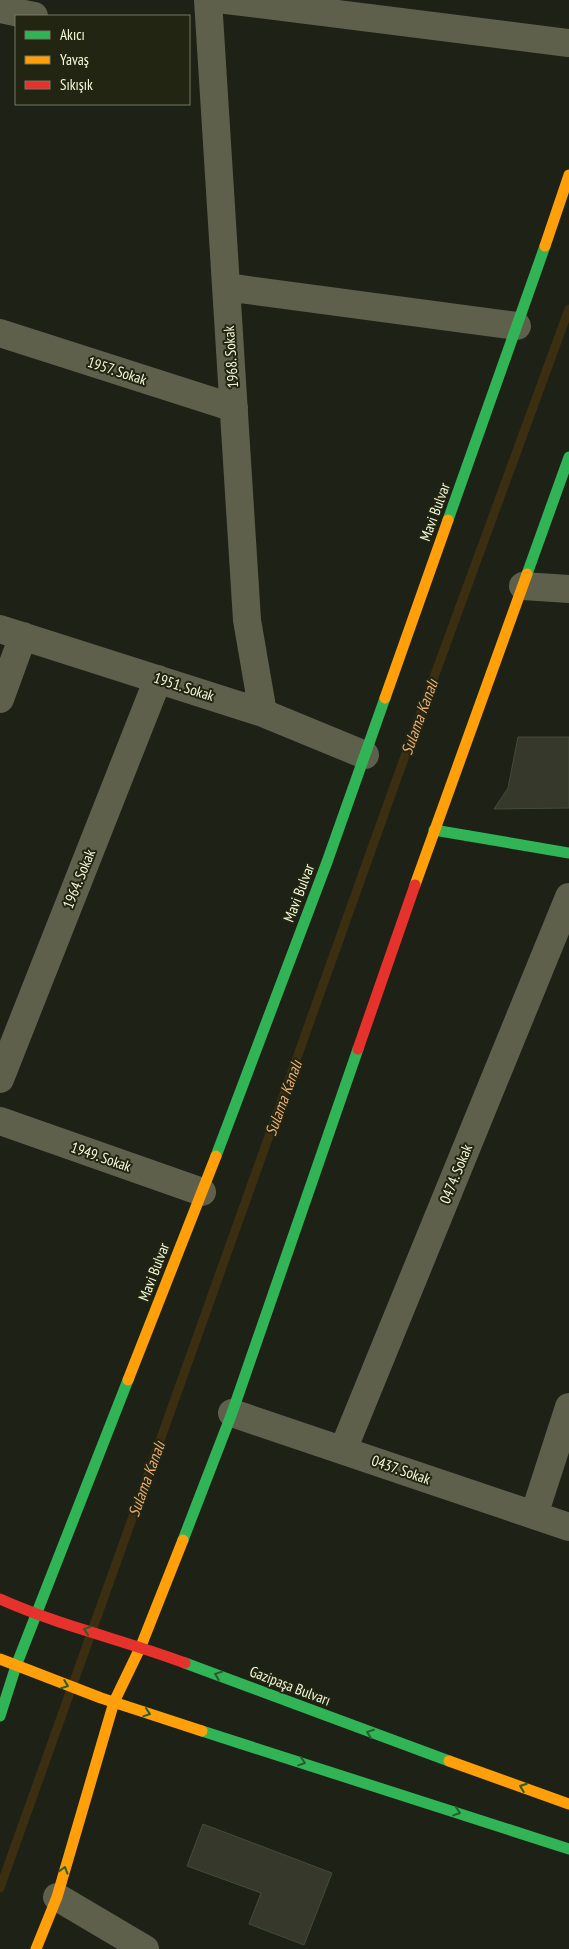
<svg xmlns="http://www.w3.org/2000/svg" width="569" height="1949" viewBox="0 0 569 1949" font-family="'PT Sans Narrow',sans-serif">
<style>
.lines{fill:none;stroke-linecap:round;stroke-linejoin:round}
.stream{stroke:#3c2e11;stroke-width:9}
.building{fill:#35382b;stroke:#464a3a}
.street{stroke:#5f604c;stroke-width:28}
.fast{stroke:#30b455;stroke-width:11}
.slow{stroke:#ff9f0a;stroke-width:11}
.jam{stroke:#e5322d;stroke-width:11}
.oneway{stroke:#275e2d}
.labels{text-anchor:middle;stroke-width:4;stroke-linejoin:round;paint-order:stroke}
.street-label{font-size:15px;fill:#f6fadb;stroke:#212512}
.water-label{font-size:16px;font-style:italic;fill:#eeae75;stroke:#212512}
</style>
<rect width="100%" height="100%" fill="#1e2116"/>
<g class="lines">
<path class="stream" d="M0 1888 397 778 569 309"/>
</g>
<path class="building" d="M518 737H569V808L494 809 508 788Z
M203 1824 332 1873 304 1945 249 1924 261 1893 187 1866Z"/>
<g class="lines">
<path class="street" d="M208 0 247 620 263 713
M226 0 569 43
M0 9 34 16
M226 287 517 326
M0 333 234 408
M523 586 569 589
M0 629 263 713 365 755
M0 699 23 636
M0 1079 158 679
M0 1121 202 1192
M232 1413 569 1527
M343 1450 569 897
M534 1515 569 1407
M57 1897 145 1949"/>
<path class="fast" d="M448 520 545 246
M527 574 569 457
M434 830 569 853
M216 1156 327 862 385 698
M183 1540 232 1413 358 1049
M185 1663 449 1761
M0 1716 16 1666 128 1380
M202 1731 569 1849"/>
<path class="slow" d="M545 246 569 175
M385 698 448 520
M415 885 527 574
M128 1380 216 1156
M0 1659 101 1698 202 1731
M449 1761 569 1804
M36 1949 57 1897 114 1702 141 1646 183 1540"/>
<path class="jam" d="M358 1049 415 885
M0 1599C60 1626 124 1640 185 1663"/>
</g>
<defs><path id="oneway-chevron" d="M-2-3.5L2.5 0L-2 3.5" fill="none" stroke-width="1.6" stroke-linecap="round" stroke-linejoin="round" transform="scale(1.25)"/></defs>
<g class="oneway">
<use href="#oneway-chevron" transform="translate(87 1630) rotate(-162)"/>
<use href="#oneway-chevron" transform="translate(218 1675) rotate(-159)"/>
<use href="#oneway-chevron" transform="translate(65 1685) rotate(21)"/>
<use href="#oneway-chevron" transform="translate(147 1713) rotate(18)"/>
<use href="#oneway-chevron" transform="translate(370 1733) rotate(-159)"/>
<use href="#oneway-chevron" transform="translate(302 1762) rotate(18)"/>
<use href="#oneway-chevron" transform="translate(523 1787) rotate(-160)"/>
<use href="#oneway-chevron" transform="translate(457 1812) rotate(18)"/>
<use href="#oneway-chevron" transform="translate(64 1870) rotate(-74)"/>
</g>
<g class="labels">
<g class="street-label">
<text transform="translate(231 357) rotate(-94)" y="5">1968. Sokak</text>
<text transform="translate(117 371) rotate(18)" y="5">1957. Sokak</text>
<text transform="translate(435 512) rotate(-70)" y="5">Mavi Bulvar</text>
<text transform="translate(184 687) rotate(18)" y="5">1951. Sokak</text>
<text transform="translate(79 879) rotate(-68)" y="5">1964. Sokak</text>
<text transform="translate(299 893) rotate(-69)" y="5">Mavi Bulvar</text>
<text transform="translate(101 1157) rotate(19)" y="5">1949. Sokak</text>
<text transform="translate(456 1174) rotate(-68)" y="5">0474. Sokak</text>
<text transform="translate(154 1272) rotate(-69)" y="5">Mavi Bulvar</text>
<text transform="translate(401 1470) rotate(19)" y="5">0437. Sokak</text>
<text transform="translate(290 1686) rotate(21)" y="5">Gazipaşa Bulvarı</text>
</g>
<g class="water-label">
<text transform="translate(419 717) rotate(-70)" y="6">Sulama Kanalı</text>
<text transform="translate(283 1098) rotate(-70)" y="6">Sulama Kanalı</text>
<text transform="translate(146 1479) rotate(-70)" y="6">Sulama Kanalı</text>
</g>
</g>
<rect x="15" y="15" width="175" height="90" fill="#212512" stroke="#767a62"/>
<rect x="25" y="31" width="25" height="8" fill="#30b455" stroke="#767a62"/>
<text x="60" y="40" font-size="15" fill="#f6fadb">Akıcı</text>
<rect x="25" y="56" width="25" height="8" fill="#ff9f0a" stroke="#767a62"/>
<text x="60" y="65" font-size="15" fill="#f6fadb">Yavaş</text>
<rect x="25" y="81" width="25" height="8" fill="#e5322d" stroke="#767a62"/>
<text x="60" y="90" font-size="15" fill="#f6fadb">Sıkışık</text>
</svg>
